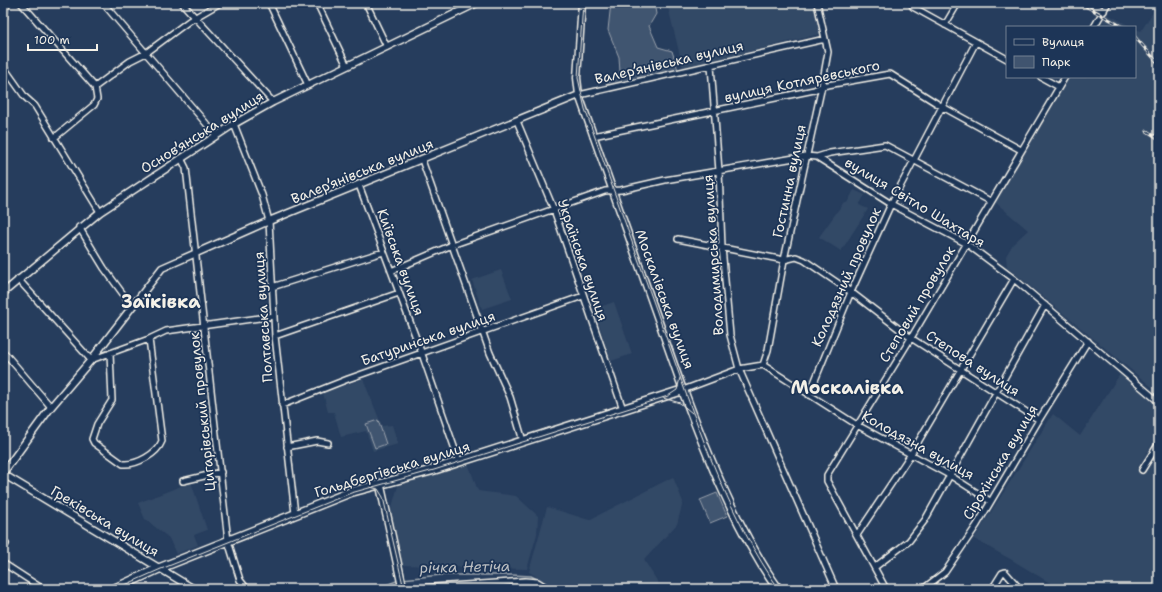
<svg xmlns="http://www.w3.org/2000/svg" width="1162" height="592" viewBox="0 0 1162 592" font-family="'Shantell Sans',sans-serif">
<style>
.built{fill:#334966}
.green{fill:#40546f;stroke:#9aa2ac}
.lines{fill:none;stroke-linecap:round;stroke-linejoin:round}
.stream{stroke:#9fa7ae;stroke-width:1.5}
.minor-casing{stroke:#f4f1e8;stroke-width:8}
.tertiary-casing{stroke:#f4f1e8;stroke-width:9}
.secondary-casing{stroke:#f4f1e8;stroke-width:10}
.primary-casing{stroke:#f4f1e8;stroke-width:11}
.minor{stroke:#1d3557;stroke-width:5}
.tertiary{stroke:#1d3557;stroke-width:6}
.secondary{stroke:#1d3557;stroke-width:7}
.primary{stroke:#1d3557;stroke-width:8}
.tram{stroke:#f4f1e8;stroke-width:1}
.rail-casing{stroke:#f4f1e8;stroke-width:3}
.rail{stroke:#1d3557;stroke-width:1.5;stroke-dasharray:4.5;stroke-linecap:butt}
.labels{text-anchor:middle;stroke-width:3.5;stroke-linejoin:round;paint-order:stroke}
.street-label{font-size:14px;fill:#f4f1e8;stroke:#1d3557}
.water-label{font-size:15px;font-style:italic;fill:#bcbfc2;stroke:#1d3557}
.district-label{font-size:18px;font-weight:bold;fill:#f4f1e8;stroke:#1d3557}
</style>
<rect width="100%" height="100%" fill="#263d5d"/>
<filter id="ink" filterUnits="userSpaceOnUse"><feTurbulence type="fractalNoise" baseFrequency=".025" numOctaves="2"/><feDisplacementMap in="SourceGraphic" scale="8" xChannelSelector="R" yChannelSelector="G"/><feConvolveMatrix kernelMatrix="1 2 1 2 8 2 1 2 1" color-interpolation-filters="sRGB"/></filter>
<g filter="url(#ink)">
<path class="built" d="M667 3H813L820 34 683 68Z
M1159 3V393L1007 267 1006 256 1013 244 1028 230 995 202 1070 77H1135V29L1141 31Z
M1107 14 1132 27H1100Z
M854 190 865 195 859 205 868 209 841 251 819 237 844 202 847 203Z
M501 270 512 299 482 309 472 280Z
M614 302 632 354 611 361 594 309Z
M1120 374 1159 407V433L1138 467 1146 472 1159 452V589H1060L1012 560 974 539 1053 414 1080 436Z
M363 379 382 426 392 425 398 444 373 451 366 431 341 437 334 412H328L323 393Z
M468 463 478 491 516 496 538 516 537 534 527 569 402 565 390 514 398 486Z
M673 477 683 502 677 524 644 560 662 589H558L529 572 547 507 589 520Z
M191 482 207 530 194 535 198 545 176 554 169 538 145 519 138 503Z"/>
<path class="green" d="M611 3H654L656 14 649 26 658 47 672 51 679 73 628 84 606 85 620 72 619 57 608 30Z
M378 420 386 444 375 448 366 424Z
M717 493 727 516 710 523 700 500Z"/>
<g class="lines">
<path class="stream" d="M402 579 441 575H512L531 576 539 580
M376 589 399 580"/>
<g class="minor-casing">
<path id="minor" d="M21 3 95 87
M103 3 216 135
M182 3 273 102
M269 3 308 85
M317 3 347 66
M366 3 387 47
M462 3 465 9
M911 3 913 7 1007 59
M1089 3 1104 11
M3 22 6 3
M945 25 958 3
M1094 27 1108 3
M3 66 25 97 35 106 100 212
M711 66 719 171 722 247 730 335 739 369 836 589
M1041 77 1059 87
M579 95 825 39
M517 121 554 210 623 409
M234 124 262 195 269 221 275 336 295 514
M593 136 814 90 822 86 890 74 941 106 1021 150
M54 138 94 105 97 99 95 87 130 61 146 53 189 21 220 3
M817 157 830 153 885 145 990 201
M181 158 186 168 228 541 240 580 247 589
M422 160 490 353 510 397 523 441
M359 185 422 354 459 461
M79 227 104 268 131 305
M678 239 784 260 796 257 804 260 851 292 911 338 1039 420
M391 271 452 245 605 191 621 190 665 180 806 156 817 157 891 204 967 244 1014 279 1159 402
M18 279 91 360 149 339 166 331 274 316
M272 287 383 252
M275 336 399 293
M3 351 51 407
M110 353 112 400 97 424 92 439 94 443 123 464C137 465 157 454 162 441L149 339
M763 365 768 350 784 260 822 86 828 52 817 3
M683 390 739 369 763 365 857 425 951 476 990 501
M809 395 851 292 891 204 976 42
M282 405 348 379 583 296
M287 447 317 441 328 443
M1142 470 1159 443
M183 481 221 472
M857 535 911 454 1014 279
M3 548 6 544
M3 563 43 589
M875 567 909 541 925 520 1045 305
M403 589 525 581 538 582 549 589
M886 589 827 481V475L911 338 1065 77
M923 589 945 572 977 525 1039 420 1088 341
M992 589 1002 573 1005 572 1020 589"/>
</g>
<g class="tertiary-casing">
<path id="tertiary" d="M582 3 577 78 579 95 683 390
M3 293 100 212 234 124 273 102 477 3
M3 473 51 407 91 360 162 268 269 221 579 95
M3 474 194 589"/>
</g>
<g class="secondary-casing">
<path id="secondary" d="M380 484 403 589"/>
</g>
<g class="primary-casing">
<path id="primary" d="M114 589 160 568 351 492 433 470 683 390C707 455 738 532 778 589"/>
</g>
<use href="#minor" class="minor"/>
<use href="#tertiary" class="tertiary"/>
<use href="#secondary" class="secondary"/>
<use href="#primary" class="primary"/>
<path class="tram" d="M583 3 578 78 585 109C613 189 642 270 671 351 699 431 730 519 779 589
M663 398 680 403 692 413
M370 487 378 489 383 497 404 589
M116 589 161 569 351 493 434 470 668 396 677 390 680 378"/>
<g class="rail-casing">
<path id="rail" d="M1080 3 1123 27
M1135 37 1159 64
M1147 131 1159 139"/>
</g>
<use href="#rail" class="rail"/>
</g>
</g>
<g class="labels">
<g class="street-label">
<text transform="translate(669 62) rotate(-13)" y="5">Валер’янівська вулиця</text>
<text transform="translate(802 81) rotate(-12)" y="5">вулиця Котляревського</text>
<text transform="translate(202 132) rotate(-32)" y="5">Основ’янська вулиця</text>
<text transform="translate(362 171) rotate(-22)" y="5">Валер’янівська вулиця</text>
<text transform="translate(789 181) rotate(-78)" y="5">Гостинна вулиця</text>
<text transform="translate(915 202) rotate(31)" y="5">вулиця Світло Шахтаря</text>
<text transform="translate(713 255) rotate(-94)" y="5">Володимирська вулиця</text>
<text transform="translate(583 260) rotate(71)" y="5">Українська вулиця</text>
<text transform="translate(401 262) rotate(70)" y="5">Київська вулиця</text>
<text transform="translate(846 277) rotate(-66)" y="5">Колодязний провулок</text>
<text transform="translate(665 299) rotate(70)" y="5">Москалівська вулиця</text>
<text transform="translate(917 304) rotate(-59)" y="5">Степовий провулок</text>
<text transform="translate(263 317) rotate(-94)" y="5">Полтавська вулиця</text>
<text transform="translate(428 338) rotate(-19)" y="5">Батуринська вулиця</text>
<text transform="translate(973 363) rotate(33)" y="5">Степова вулиця</text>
<text transform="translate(202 412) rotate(-96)" y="5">Цигарівський провулок</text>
<text transform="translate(918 445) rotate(29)" y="5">Колодязна вулиця</text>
<text transform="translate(1000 462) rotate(-59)" y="5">Сірохінська вулиця</text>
<text transform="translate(392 469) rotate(-17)" y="5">Гольдбергівська вулиця</text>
<text transform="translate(105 521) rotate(31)" y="5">Греківська вулиця</text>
</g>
<g class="water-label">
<text transform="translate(465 567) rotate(-1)" y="5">річка Нетіча</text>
</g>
<g class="district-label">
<text x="161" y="308">Заїківка</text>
<text x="847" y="394">Москалівка</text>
</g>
</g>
<rect width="1162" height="592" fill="none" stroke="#1d3557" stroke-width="16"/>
<rect x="8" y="8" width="1146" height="576" fill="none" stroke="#f4f1e8" stroke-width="1.5" filter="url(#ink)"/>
<rect x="1006" y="26" width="130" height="52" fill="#1d3557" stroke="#738091"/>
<rect x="1014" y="39" width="20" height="6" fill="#1d3557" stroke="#738091"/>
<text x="1042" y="46" font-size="12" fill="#f4f1e8">Вулиця</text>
<rect x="1014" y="56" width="20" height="12" fill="#40546f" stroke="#738091"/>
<text x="1042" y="66" font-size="12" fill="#f4f1e8">Парк</text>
<path d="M28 44v6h69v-6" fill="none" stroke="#f4f1e8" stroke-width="2"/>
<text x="34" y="44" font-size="12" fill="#f4f1e8" stroke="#1d3557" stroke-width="3" paint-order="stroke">100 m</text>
</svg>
